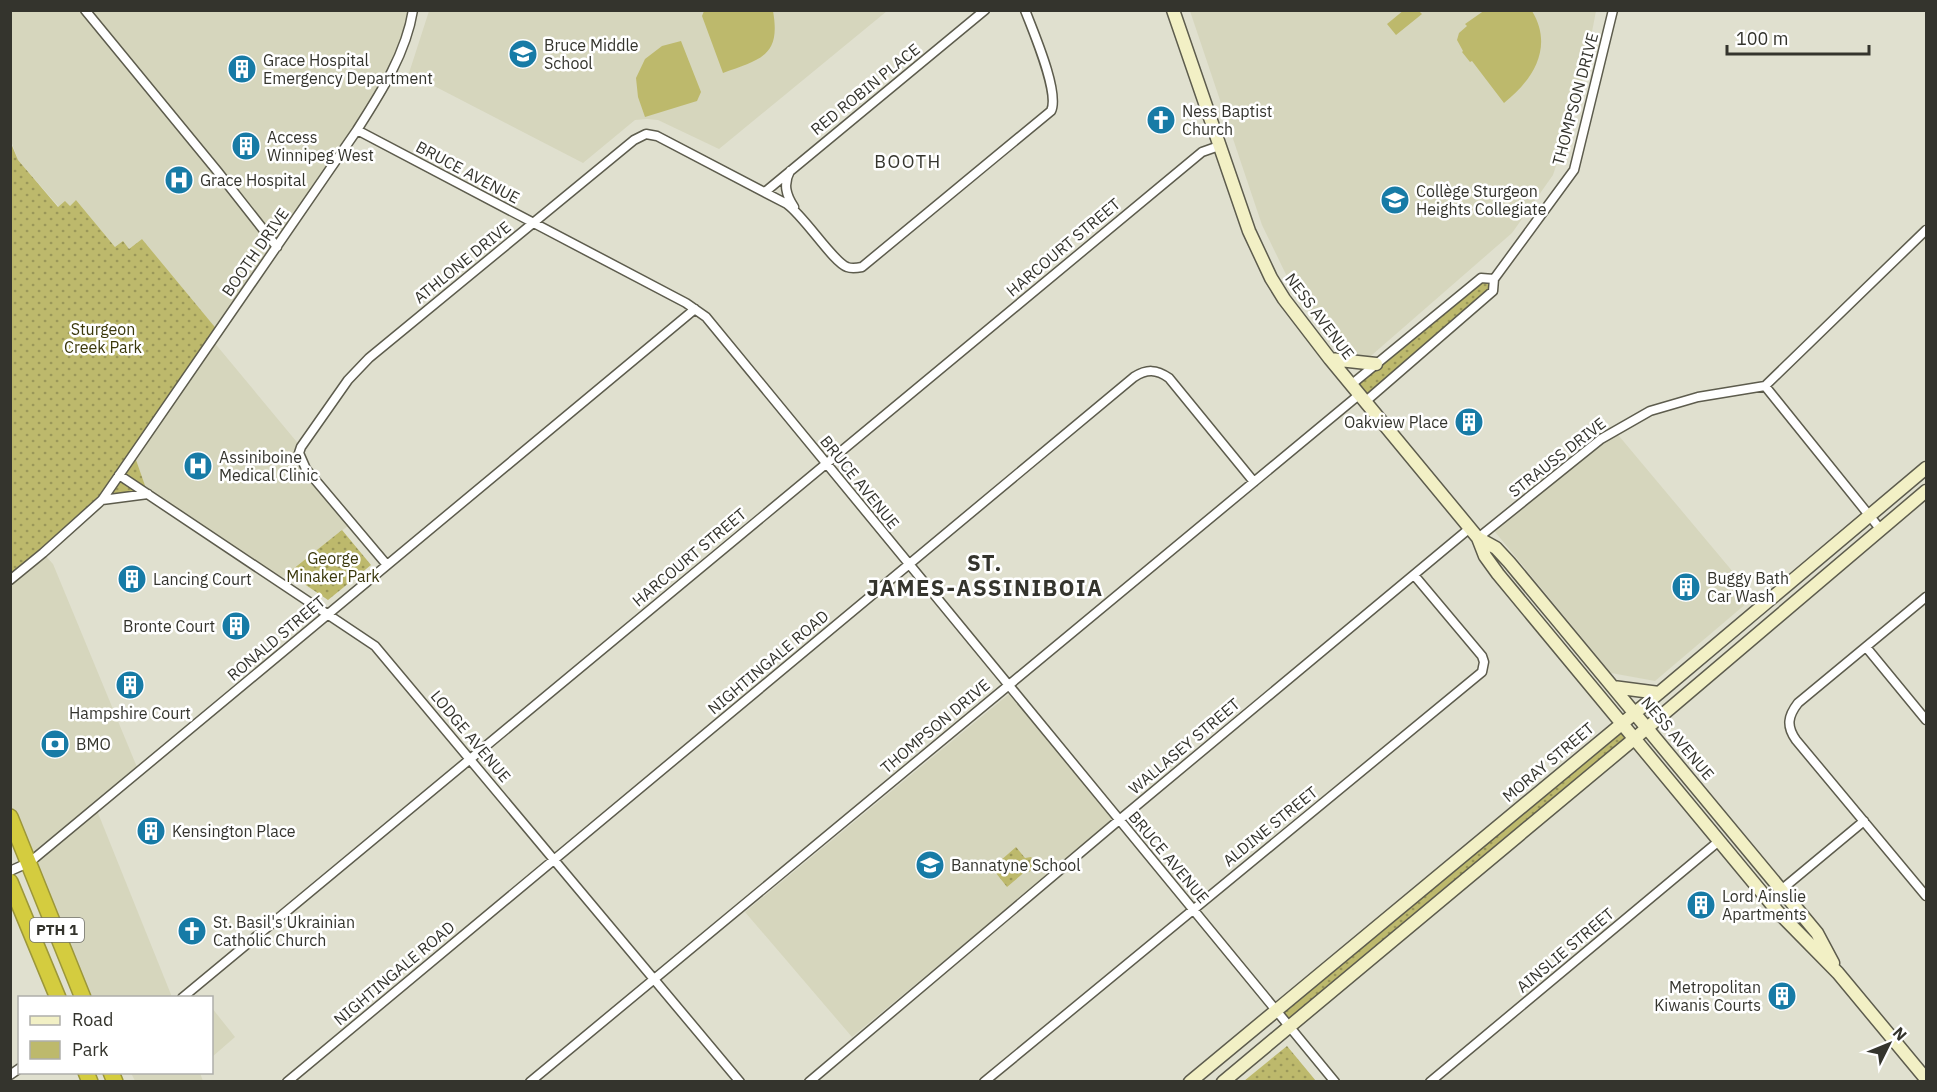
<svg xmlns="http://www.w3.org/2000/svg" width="1937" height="1092" viewBox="0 0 1937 1092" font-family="'IBM Plex Sans',sans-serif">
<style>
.built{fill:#d6d6bd}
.green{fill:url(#green-dots)}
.pitch{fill:#bdb96c}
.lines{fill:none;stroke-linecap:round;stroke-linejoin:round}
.street-casing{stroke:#5d5c4d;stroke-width:11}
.secondary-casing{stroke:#5d5c4d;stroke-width:15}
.highway-casing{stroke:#9c9739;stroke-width:18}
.street{stroke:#fff;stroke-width:8}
.secondary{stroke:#f2f0c5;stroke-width:12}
.highway{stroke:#d4cc3f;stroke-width:15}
.labels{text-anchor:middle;stroke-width:5;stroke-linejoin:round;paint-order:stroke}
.shield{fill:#fff;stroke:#71716c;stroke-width:1.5}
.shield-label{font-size:15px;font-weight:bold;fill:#34342d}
.poi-label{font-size:16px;fill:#34342d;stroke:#fff;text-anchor:start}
.street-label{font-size:16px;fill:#34342d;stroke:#fff}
.park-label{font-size:16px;fill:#3b380c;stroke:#fff}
.neighbourhood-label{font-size:18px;letter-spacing:1.5px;fill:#34342d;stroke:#fff}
.district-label{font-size:22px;font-weight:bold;letter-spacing:1.5px;fill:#34342d;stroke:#fff}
</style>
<defs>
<pattern id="green-dots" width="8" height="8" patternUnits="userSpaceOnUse" patternTransform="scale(1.5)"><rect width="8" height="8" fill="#bdb96c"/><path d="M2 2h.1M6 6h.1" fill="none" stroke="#9a9759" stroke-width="1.8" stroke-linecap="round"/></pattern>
</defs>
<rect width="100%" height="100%" fill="#e0e0cf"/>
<path class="built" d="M11 11H413L392 71 219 332 142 239 129 249 115 247 76 200 69 207H59L18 160 11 141Z
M429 11H887L719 149 658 120 647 119 635 120 583 163 409 73Z
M1190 11 1596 10V11L1581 89 1553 175 1512 233 1357 368 1296 295 1262 225Z
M213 341 301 447 305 461 353 522 277 581 148 494 134 454Z
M1614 430 1754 597 1655 681 1611 673 1491 527Z
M43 553 53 564 139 772 96 808 172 997H83L11 817 10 580Z
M1009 694 1114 819 852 1037 745 912Z
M212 1008 235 1037 212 1057Z
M131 1073H200L203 1081H135Z"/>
<path class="green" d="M10 141 18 160 58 207 65 201 70 206 76 200 115 247 123 241 129 249 142 239 219 332 134 454 148 494 102 500 10 580Z
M1481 278 1494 279 1493 291 1366 401 1352 384Z
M342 530 371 565 328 600 288 573Z
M1621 723 1634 739 1290 1027 1276 1010Z
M1016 847 1025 858 1031 857 1038 865 1029 872 1027 870 1007 887 992 868Z
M1287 1046 1316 1081H1244Z"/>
<path class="pitch" d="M1404 10 1419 11 1422 14 1396 35 1387 24Z
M1485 10 1532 11C1554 47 1533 80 1504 103L1472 61 1470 62 1462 52 1463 51 1457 40 1459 33 1467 26 1465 24Z
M704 11H773C781 56 761 59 723 73L702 16Z
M681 41 701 92 697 101 645 117 638 97 636 78 645 59 662 46Z"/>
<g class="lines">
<g class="street-casing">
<path id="street" d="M85 10 218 172 277 247
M357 130 686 303 706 317 1335 1082
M790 171C783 184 786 195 794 207
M765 192 985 10
M1352 384 1481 278 1494 279
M1765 386 1881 530
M1366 401 1493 291 1494 279 1574 170 1613 10
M119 475 375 646 740 1082
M102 500 148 494
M1478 538 1601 439 1650 411 1698 397 1765 386 1926 230
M387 565 306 469 299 453 301 447 348 380 369 358 634 140 646 134 657 136 787 204C805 217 833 262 847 267 852 269 857 268 862 267L1051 111C1060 93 1033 31 1025 10
M10 580 43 553 102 500 357 130C380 94 406 54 413 10
M1926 597 1798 703C1788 716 1786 726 1796 740L1926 896
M1866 647 1926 720
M10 871 30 862 695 309
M1781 890 1864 821
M182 998 1202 152 1219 146
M10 1075 20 1068
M287 1082 1134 377C1147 369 1156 369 1169 378L1254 482
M530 1082 1360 394
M809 1082 1112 826 1470 528
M984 1082 1482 672 1484 662 1482 656 1414 575
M1430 1082 1719 841"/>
</g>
<g class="secondary-casing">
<path id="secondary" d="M1173 10 1249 231 1271 278 1284 299 1330 359 1478 538 1485 556 1498 574 1778 912 1838 973 1926 1079
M1330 359 1376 364
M1478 538 1496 548 1509 562 1817 933 1833 963
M1613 687 1659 693
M1190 1082 1659 693 1926 468
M1223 1082 1634 739 1926 491"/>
</g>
<g class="highway-casing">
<path id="highway" d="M10 817 83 998
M10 882 58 998
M86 1072 90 1082
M111 1072 115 1082"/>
</g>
<use href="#street" class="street"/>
<use href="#secondary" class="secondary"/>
<use href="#highway" class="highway"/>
</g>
<defs>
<g id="school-disc" transform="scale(1.5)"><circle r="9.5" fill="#177ba6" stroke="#fff"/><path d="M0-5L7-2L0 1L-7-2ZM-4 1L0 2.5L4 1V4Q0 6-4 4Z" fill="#fff"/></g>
<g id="building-disc" transform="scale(1.5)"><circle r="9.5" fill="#177ba6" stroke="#fff"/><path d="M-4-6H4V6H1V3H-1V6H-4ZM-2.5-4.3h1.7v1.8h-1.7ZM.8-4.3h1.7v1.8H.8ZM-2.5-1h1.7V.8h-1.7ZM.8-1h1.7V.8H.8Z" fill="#fff"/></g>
<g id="church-disc" transform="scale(1.5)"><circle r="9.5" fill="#177ba6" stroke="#fff"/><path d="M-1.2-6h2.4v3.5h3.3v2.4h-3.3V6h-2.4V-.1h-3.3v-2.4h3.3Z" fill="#fff"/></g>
<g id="hospital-disc" transform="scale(1.5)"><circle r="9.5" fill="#177ba6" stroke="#fff"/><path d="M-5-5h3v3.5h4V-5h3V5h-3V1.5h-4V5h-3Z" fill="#fff"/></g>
<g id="bank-disc" transform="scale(1.5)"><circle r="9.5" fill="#177ba6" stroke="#fff"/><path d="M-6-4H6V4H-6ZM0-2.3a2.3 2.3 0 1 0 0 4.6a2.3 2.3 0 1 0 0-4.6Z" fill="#fff"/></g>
</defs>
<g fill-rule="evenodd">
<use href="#school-disc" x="523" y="54"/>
<use href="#building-disc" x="242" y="69"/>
<use href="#church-disc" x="1161" y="120"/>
<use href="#building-disc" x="246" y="146"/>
<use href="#hospital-disc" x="179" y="180"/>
<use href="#school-disc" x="1395" y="200"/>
<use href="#building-disc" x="1469" y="422"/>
<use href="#hospital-disc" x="198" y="466"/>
<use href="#building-disc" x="132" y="579"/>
<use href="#building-disc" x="1686" y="587"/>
<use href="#building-disc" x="236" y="626"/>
<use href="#building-disc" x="130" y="685"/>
<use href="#bank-disc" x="55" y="744"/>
<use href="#building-disc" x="151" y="831"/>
<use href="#school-disc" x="930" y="865"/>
<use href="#building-disc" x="1701" y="905"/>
<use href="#church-disc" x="192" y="931"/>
<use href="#building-disc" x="1782" y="996"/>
</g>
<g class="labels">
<rect class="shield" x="30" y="918" width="54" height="24" rx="4.5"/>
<g class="shield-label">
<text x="57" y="935">PTH 1</text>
</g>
<g class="poi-label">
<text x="544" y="51">Bruce Middle<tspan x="544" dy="18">School</tspan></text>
<text x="263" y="66">Grace Hospital<tspan x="263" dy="18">Emergency Department</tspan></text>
<text x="1182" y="117">Ness Baptist<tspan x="1182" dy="18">Church</tspan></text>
<text x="267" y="143">Access<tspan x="267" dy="18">Winnipeg West</tspan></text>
<text x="200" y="186">Grace Hospital</text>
<text x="1416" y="197">Collège Sturgeon<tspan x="1416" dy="18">Heights Collegiate</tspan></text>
<text x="1448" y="428" text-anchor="end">Oakview Place</text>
<text x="219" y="463">Assiniboine<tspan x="219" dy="18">Medical Clinic</tspan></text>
<text x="1707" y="584">Buggy Bath<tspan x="1707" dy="18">Car Wash</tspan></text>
<text x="153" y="585">Lancing Court</text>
<text x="215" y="632" text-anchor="end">Bronte Court</text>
<text x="130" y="719" text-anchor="middle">Hampshire Court</text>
<text x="76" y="750">BMO</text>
<text x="172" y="837">Kensington Place</text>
<text x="951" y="871">Bannatyne School</text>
<text x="1722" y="902">Lord Ainslie<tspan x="1722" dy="18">Apartments</tspan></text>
<text x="213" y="928">St. Basil's Ukrainian<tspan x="213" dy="18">Catholic Church</tspan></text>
<text x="1761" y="993" text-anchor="end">Metropolitan<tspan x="1761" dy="18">Kiwanis Courts</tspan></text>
</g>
<g class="street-label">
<text transform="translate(865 89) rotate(-39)" y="6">RED ROBIN PLACE</text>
<text transform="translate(1575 99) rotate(-75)" y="6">THOMPSON DRIVE</text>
<text transform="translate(468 172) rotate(28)" y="6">BRUCE AVENUE</text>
<text transform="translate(1063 247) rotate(-40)" y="6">HARCOURT STREET</text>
<text transform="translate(255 252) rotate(-55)" y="6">BOOTH DRIVE</text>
<text transform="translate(462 262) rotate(-39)" y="6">ATHLONE DRIVE</text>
<text transform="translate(1320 316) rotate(53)" y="6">NESS AVENUE</text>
<text transform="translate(1557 457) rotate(-38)" y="6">STRAUSS DRIVE</text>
<text transform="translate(860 482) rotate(51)" y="6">BRUCE AVENUE</text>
<text transform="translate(689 557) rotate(-40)" y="6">HARCOURT STREET</text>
<text transform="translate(276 638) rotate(-40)" y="6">RONALD STREET</text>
<text transform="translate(768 662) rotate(-40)" y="6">NIGHTINGALE ROAD</text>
<text transform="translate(935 726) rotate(-40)" y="6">THOMPSON DRIVE</text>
<text transform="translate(471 736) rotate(50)" y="6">LODGE AVENUE</text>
<text transform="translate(1678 738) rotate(50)" y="6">NESS AVENUE</text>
<text transform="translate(1184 746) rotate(-40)" y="6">WALLASEY STREET</text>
<text transform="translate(1548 762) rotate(-40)" y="6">MORAY STREET</text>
<text transform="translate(1270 826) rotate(-39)" y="6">ALDINE STREET</text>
<text transform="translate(1169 857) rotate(50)" y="6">BRUCE AVENUE</text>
<text transform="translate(1565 950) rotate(-40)" y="6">AINSLIE STREET</text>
<text transform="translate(394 973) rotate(-40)" y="6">NIGHTINGALE ROAD</text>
</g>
<g class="park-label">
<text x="103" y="335">Sturgeon<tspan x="103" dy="18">Creek Park</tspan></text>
<text x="333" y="564">George<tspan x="333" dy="18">Minaker Park</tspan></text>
</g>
<g class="neighbourhood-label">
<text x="908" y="168">BOOTH</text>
</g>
<g class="district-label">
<text x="985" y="571">ST.<tspan x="985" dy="25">JAMES-ASSINIBOIA</tspan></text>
</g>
</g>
<rect width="1937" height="1092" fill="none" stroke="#34342d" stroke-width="24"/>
<rect x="18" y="996" width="195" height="78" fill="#ffffff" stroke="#aeaeab" stroke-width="1.5"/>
<rect x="30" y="1016" width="30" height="9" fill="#f2f0c5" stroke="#aeaeab" stroke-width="1.5"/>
<text x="72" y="1026" font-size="18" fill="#34342d">Road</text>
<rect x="30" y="1041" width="30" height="18" fill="#bdb96c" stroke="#aeaeab" stroke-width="1.5"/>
<text x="72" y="1056" font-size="18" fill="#34342d">Park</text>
<g transform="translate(1889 1044) rotate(47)" stroke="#ffffff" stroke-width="4.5" paint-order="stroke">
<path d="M0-4.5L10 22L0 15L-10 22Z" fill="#34342d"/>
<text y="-9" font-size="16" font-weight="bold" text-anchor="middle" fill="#34342d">N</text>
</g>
<path d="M1727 45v9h142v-9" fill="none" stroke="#34342d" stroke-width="3"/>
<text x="1736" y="45" font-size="18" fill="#34342d" stroke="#ffffff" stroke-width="4.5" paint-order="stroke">100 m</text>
</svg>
